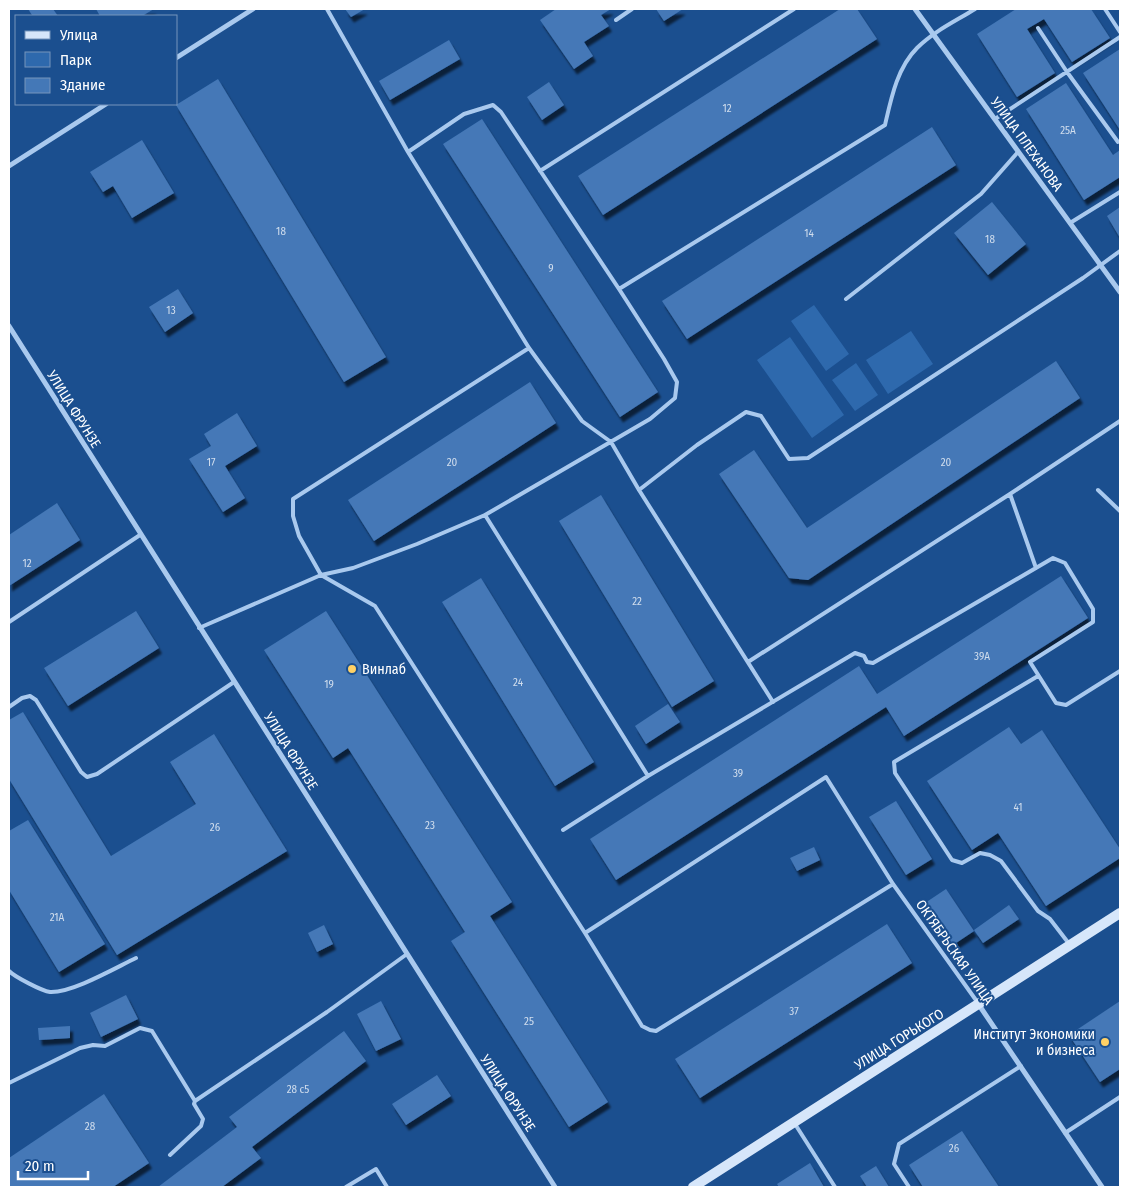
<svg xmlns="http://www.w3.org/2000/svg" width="1129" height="1196" viewBox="0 0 1129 1196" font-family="'Fira Sans Condensed',sans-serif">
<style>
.green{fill:#2e69ad}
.building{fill:#4478b7;filter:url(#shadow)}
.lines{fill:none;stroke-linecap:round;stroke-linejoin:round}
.lane{stroke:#a9c9ee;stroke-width:4}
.street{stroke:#a9c9ee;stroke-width:5}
.secondary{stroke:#d6e6fa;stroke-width:10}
.poi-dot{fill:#ffd166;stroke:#1b4f8f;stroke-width:2}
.labels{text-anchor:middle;stroke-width:4;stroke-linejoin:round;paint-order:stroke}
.number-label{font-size:11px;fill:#d0dded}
.street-label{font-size:14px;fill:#fff;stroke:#1b4f8f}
.poi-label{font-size:14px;fill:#fff;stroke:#1b4f8f;text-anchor:start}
</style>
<defs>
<filter id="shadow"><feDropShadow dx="3" dy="5.5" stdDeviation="1" flood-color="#0009"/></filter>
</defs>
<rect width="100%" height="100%" fill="#1b4f8f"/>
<path class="green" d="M814 305 849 354 826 371 791 321Z
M911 331 933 364 888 394 866 360Z
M790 337 844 415 812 438 757 360Z
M856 363 878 395 855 411 832 380Z"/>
<path class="building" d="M28 9H53L58 16H30L32 15Z
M96 9H154L142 16H100Z
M345 9H365L351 17Z
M556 9H611L601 15 609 26 584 42 593 56 574 69 540 20Z
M656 9H683L664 21Z
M840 9H857L877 39 603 215 578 176Z
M1016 9H1091L1110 38 1072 62 1044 19 1027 29 1055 73 1017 97 977 34Z
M449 40 460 59 390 100 379 81Z
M1120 49V130L1083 73Z
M218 79 386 357 344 382 176 105Z
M549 82 564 105 542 120 527 97Z
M1066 83 1113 155 1120 150V177L1084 200 1026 109Z
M482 119 658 392 620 417 443 144Z
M932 127 956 165 687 339 662 301Z
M142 140 174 193 132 218 113 186 103 192 90 172Z
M992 202 1026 244 988 275 954 233Z
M1120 207V238L1107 216Z
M178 289 193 313 165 332 149 307Z
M1056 361 1080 398 808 580 789 578 719 474 754 450 807 528Z
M530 382 556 423 374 541 348 500Z
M237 413 257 446 225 466 245 498 223 512 189 459 211 446 204 434Z
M601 495 714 681 672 707 559 521Z
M57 503 80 540 9 586V535Z
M1061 576 1088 618 904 736 886 707 616 880 590 839 859 666 877 694Z
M481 578 594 762 555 786 442 602Z
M136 611 159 648 68 706 44 668Z
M326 611 512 902 490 916 608 1102 569 1127 451 941 465 932 348 748 333 758 264 650Z
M668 704 680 722 646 744 635 726Z
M23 712 111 856 196 804 170 762 214 734 287 851 117 955 9 779V720Z
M1009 727 1021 744 1042 730 1120 849V858L1046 906 998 833 972 850 927 781Z
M896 801 932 859 906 875 869 817Z
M28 820 105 944 59 972 9 890V831Z
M814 847 820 860 797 871 790 858Z
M946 889 974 931 953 945 925 903Z
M1009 905 1019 919 983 943 974 930Z
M887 924 912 963 700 1098 675 1059Z
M324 925 333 944 317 952 308 933Z
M126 995 138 1019 101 1037 90 1013Z
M381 1001 401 1039 376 1051 357 1014Z
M1120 1001V1069L1100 1082 1069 1035Z
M70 1026V1038L39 1040 38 1028Z
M344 1031 366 1061 252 1147 261 1158 222 1187H158L237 1127 229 1117Z
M437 1075 451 1096 406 1125 392 1104Z
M104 1094 149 1163 113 1187H9V1158Z
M962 1131 999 1187H923L909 1165Z
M810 1163 824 1187H779L777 1184Z
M876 1166 889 1187H867L860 1176Z"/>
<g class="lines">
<path class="lane" d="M327 9 408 152 529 348 582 421 611 442 639 490 773 702
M1105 9 1120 32
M616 20 632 9
M1038 28 1067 72 1118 142
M995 119 1120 37
M540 171 794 9
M1070 223 1120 192
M619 289 885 125C891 99 897 68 917 48 934 31 956 21 975 9
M846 299 981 194 1018 152
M529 348 293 499V516L299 536 321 575 375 606 585 933 642 1026 650 1030 656 1031 893 884
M639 490 697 445 746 412 761 416 789 459 808 458 1083 278 1120 251
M1098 490 1120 511
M1010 494 1036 568
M485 515 648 776
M9 622 140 535
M199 628 321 575 353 568 417 544 485 515 650 419 675 398 677 382 664 359 619 289 501 112 493 105 464 114 408 152
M748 662 1010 494 1120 421
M1038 676 894 762 895 773 952 860 962 863 980 853 990 855 1001 861 1038 911 1050 919 1070 945
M9 707 22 698 30 696 36 700 81 772 87 777 97 774 234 682
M563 830 648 776 855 653 864 656 867 662 873 663 1053 558 1065 563 1093 609V622L1030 662 1056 703 1066 705 1120 671
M585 933 826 777 893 884 978 1003
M9 971C15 977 42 991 50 992 72 993 115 968 136 958
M9 1083 80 1048 93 1045 105 1046 140 1028 152 1031 195 1101
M795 1124 835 1187
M1065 1133 1120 1097
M170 1155 201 1126 203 1119 194 1104 195 1101 327 1012 407 954
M346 1187 376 1169 387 1187
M909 1187 894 1164 899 1144 1021 1066"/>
<path class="street" d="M915 9 1120 292
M176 58 253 9
M9 166 106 104
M9 326 555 1187
M979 1005 1102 1187"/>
<path class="secondary" d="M693 1187 1120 913"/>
</g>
<g class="poi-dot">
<circle cx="352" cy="669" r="5"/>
<circle cx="1105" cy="1042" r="5"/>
</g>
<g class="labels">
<g class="number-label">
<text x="727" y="112">12</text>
<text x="1068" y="134">25А</text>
<text x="281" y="235">18</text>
<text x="809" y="237">14</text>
<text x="990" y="243">18</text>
<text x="551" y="272">9</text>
<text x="171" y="314">13</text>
<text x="211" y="466">17</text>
<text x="452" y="466">20</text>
<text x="946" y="466">20</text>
<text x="27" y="567">12</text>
<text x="637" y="605">22</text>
<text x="982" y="660">39А</text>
<text x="518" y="686">24</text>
<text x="329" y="688">19</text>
<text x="738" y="777">39</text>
<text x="1018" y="811">41</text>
<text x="430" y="829">23</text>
<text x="215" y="831">26</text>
<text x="57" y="921">21А</text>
<text x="794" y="1015">37</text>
<text x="529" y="1025">25</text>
<text x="298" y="1093">28 с5</text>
<text x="90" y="1130">28</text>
<text x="954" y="1152">26</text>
</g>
<g class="street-label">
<text transform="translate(1027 144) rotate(54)" y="5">УЛИЦА ПЛЕХАНОВА</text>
<text transform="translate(74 409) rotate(58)" y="5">УЛИЦА ФРУНЗЕ</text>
<text transform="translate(291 751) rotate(58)" y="5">УЛИЦА ФРУНЗЕ</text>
<text transform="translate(955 952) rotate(55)" y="5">ОКТЯБРЬСКАЯ УЛИЦА</text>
<text transform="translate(899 1039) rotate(-32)" y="5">УЛИЦА ГОРЬКОГО</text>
<text transform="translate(508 1093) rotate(57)" y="5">УЛИЦА ФРУНЗЕ</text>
</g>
<g class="poi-label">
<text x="362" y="674">Винлаб</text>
<text x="1095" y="1039" text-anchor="end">Институт Экономики<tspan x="1095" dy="16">и бизнеса</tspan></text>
</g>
</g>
<rect width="1129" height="1196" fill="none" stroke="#ffffff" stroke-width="20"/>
<rect x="15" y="15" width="162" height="90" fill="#1b4f8f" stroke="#7695bc"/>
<rect x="25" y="31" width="25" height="8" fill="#d6e6fa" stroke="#7695bc"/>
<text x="60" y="40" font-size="15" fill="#ffffff">Улица</text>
<rect x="25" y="52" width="25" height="15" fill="#2e69ad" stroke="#7695bc"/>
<text x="60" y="65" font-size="15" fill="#ffffff">Парк</text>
<rect x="25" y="78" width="25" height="15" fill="#4478b7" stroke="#7695bc"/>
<text x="60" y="90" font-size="15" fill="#ffffff">Здание</text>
<path d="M18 1171v8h70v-8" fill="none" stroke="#ffffff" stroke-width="2.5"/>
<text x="25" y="1171" font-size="15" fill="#ffffff" stroke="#1b4f8f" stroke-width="4" paint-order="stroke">20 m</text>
</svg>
